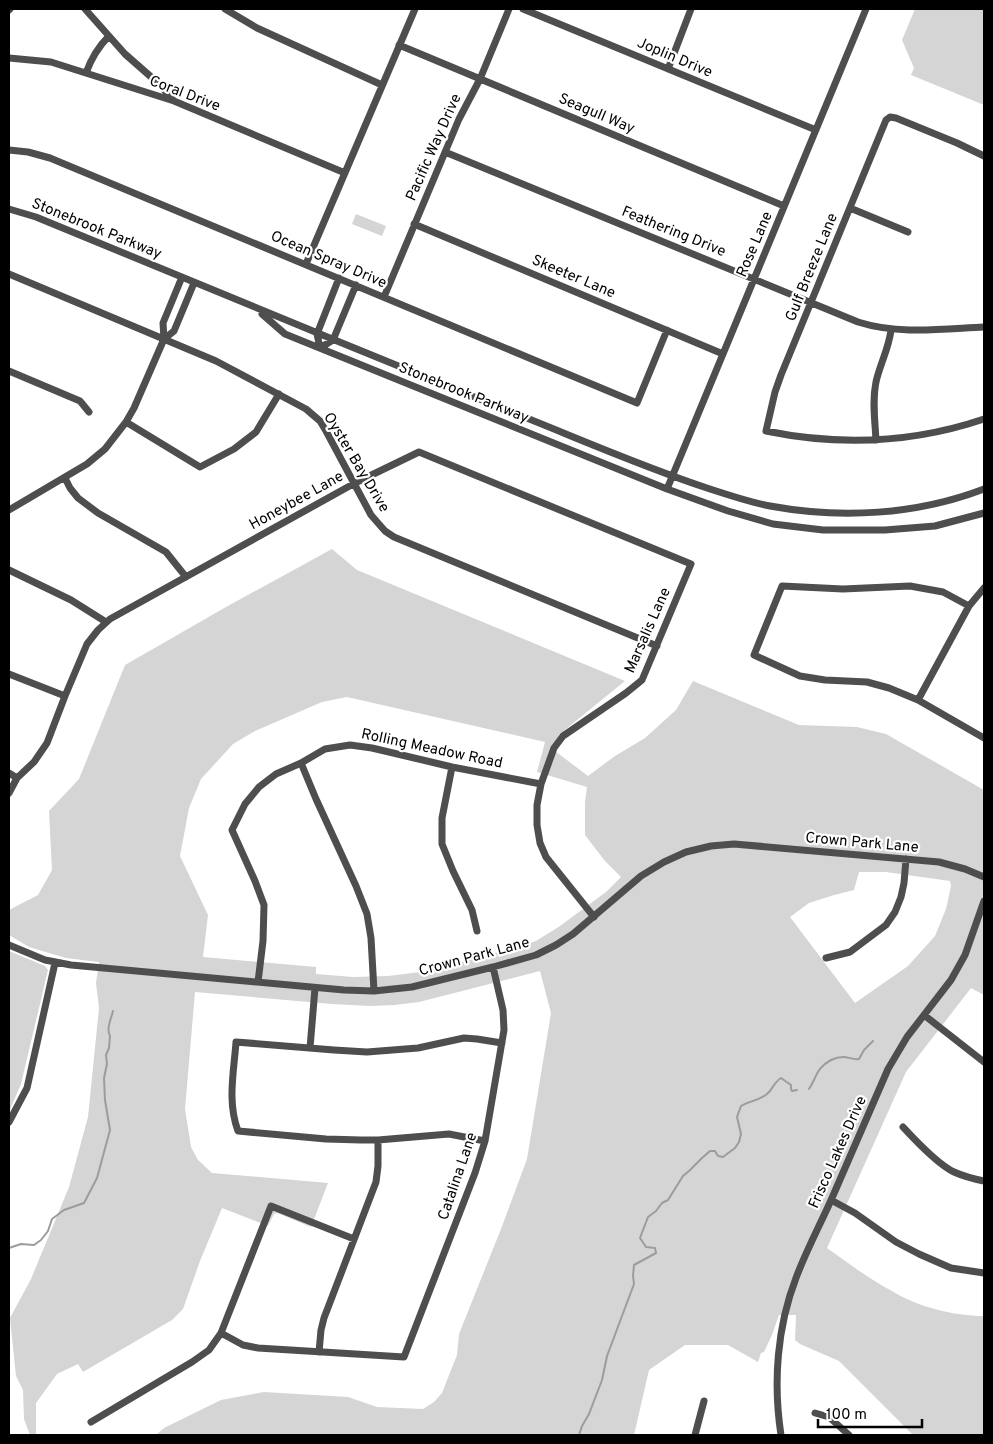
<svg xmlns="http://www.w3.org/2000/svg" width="993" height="1444" viewBox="0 0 993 1444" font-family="Overpass,sans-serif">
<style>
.green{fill:#d5d5d5;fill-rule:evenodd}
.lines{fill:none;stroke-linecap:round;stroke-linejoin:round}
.stream{stroke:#9c9c9c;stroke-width:2}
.minor{stroke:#4e4e4e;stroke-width:7}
.labels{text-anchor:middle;stroke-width:4.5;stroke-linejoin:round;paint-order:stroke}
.street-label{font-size:15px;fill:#000;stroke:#fff}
</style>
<rect width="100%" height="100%" fill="#fff"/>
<path class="green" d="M915 9H984V105L911 75 914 68 902 40Z
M356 214 386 226 382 236 352 224Z
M332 549 357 570 625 681 561 733 551 748 588 776 615 756 645 738 676 710 693 681 799 725 857 727 886 734 984 790V995L971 988 906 1072 827 1248C848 1263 869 1279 892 1291 918 1307 954 1316 984 1316V1435H913L839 1361 800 1344 795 1340 796 1315H779L772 1335 764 1352 761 1353 758 1362 728 1345H685L649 1370 634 1435H156L164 1428 221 1400 264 1392 348 1397 377 1407 423 1409 434 1402 442 1393 457 1355 459 1334 501 1229 527 1159 551 1013 540 971 419 1002 395 1005 370 1006 332 1004 195 992 185 1109 191 1147 198 1160 212 1173 328 1183 311 1227 277 1213 274 1214 268 1226 222 1208 200 1261 183 1309 172 1320 83 1372 78 1364 57 1374 36 1403V1435H30L24 1419 23 1390 16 1376 10 1318 31 1279 69 1187 88 1117 99 1008 96 983 99 962 66 958 29 947 9 935V910L38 895 52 870 49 811 79 779 125 665 226 607ZM347 697 545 742 537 772 587 787 585 802V835L605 861 621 877 606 892 560 926 536 941 510 949 428 971 388 976 353 977 316 974V967L203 957 208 915 180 856 189 808 201 779 233 744 255 731 322 702ZM859 872H886L950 881 951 886 946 909 935 936 908 966 855 1003 790 917 809 903 834 895 854 890Z
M9 951 45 966 48 970 21 1084 9 1112Z"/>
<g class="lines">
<path class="stream" d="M809 1089C817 1077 816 1068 831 1060 835 1058 839 1057 843 1057 849 1057 853 1060 859 1059L864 1050 873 1041
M9 1248 21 1244 34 1245 41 1240 48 1231 52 1219 64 1210 84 1203 97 1178 110 1130 105 1100 104 1078 107 1064 106 1055 109 1048 110 1036C106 1029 111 1019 113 1011
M579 1435 582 1426 589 1414 602 1380 607 1356 634 1284 633 1276 634 1265 656 1253 655 1248 646 1247 640 1238 648 1217 656 1211 662 1203 668 1200 683 1176 689 1171 702 1158 710 1151H715L718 1156 723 1157 735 1148 739 1142 741 1134 737 1117 741 1106C750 1101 760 1100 767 1094 773 1089 774 1082 781 1078L791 1085V1089L792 1091 797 1090"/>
<path class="minor" d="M85 9 125 54 158 83 174 101
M225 9 257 28 382 85
M523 9 816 130
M9 10 10 9
M399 45 784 206
M9 58 51 62 174 101 345 173
M668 69 691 9
M86 73C91 59 98 47 109 36
M9 150 28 152 50 158 637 403 667 330
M445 152 858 322C899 335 942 329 984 327
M984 156 957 143 896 118 890 117 886 120 781 375 775 392 766 431C839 446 913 443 984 419
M850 208 908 232
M9 209 36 217C194 282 351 347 509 411 575 437 640 466 707 488 728 495 749 502 770 506 841 519 916 515 984 489
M414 224 723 354
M306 264 415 9
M9 274 216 361 306 409 320 421 326 431 371 515 385 531 394 537 657 646
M339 278 317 334 320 348 333 340 356 285
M384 297 459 119 480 79 509 9
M262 314 285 334 667 489 728 511 773 524 823 530H885L935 526 984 513
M164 339 174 331 194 283
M9 371 80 401 89 412
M126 422 200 467 234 449 256 432 279 394
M876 440C875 421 872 401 876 382 880 364 889 348 891 330
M65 478 70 488 78 498 98 513 166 552 186 577
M667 489 866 9
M9 510 87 464 105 449 126 422 134 408 164 339 163 323 182 277
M9 570 71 600 106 622
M969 606 943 592 910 586 843 589 782 586 754 655 800 676 825 680 867 682 889 688 918 700 984 738
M9 674 65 696
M918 700 969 606 984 588
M301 763 316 799 356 886 367 914 371 938 374 991
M452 767 442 818V844L453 871 472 910 477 931
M9 773 17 778
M9 793 17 778 34 762 47 743 65 696 87 644 98 630 110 619 355 483 419 452 691 564 642 680 626 693 563 736 554 748 541 784 537 805V825L540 843 546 857 594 917
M9 945 45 960 71 965 344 990 374 991 412 987 493 967 536 955 556 945 573 934 641 876 664 862 686 852 711 846 734 844 939 862 965 869 984 877
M826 958 850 952 886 925 895 912 901 897 904 883 906 859
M258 982 263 941 264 905 255 881 232 830 245 804 259 787 276 774 301 763 325 749 350 745 372 748 452 767 541 784
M924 1015 984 1062
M310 1048 315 988
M9 1122 27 1088 55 963
M903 1127C915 1140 937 1164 954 1172 963 1176 974 1179 984 1181
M485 1141 449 1134 378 1140H361L326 1139 238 1131C227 1102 234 1071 236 1042L334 1050 367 1052 418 1048 464 1038 477 1039 502 1043
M831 1200 855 1213 896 1242 919 1254 951 1268 984 1273
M221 1333 243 1345 258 1348 404 1357 475 1173 485 1141 504 1030 503 1010 493 967
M319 1352 321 1330 324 1318 376 1182 378 1166V1140
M815 1413 829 1417 849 1435
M91 1422 192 1362 209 1350 221 1333 271 1206 354 1239
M695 1435 704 1401
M781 1435C773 1383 777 1327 796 1278 806 1251 820 1225 832 1198 851 1155 869 1112 888 1069L907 1037 951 980 965 955 984 901"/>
</g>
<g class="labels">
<g class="street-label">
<text transform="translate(675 57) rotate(23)" y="5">Joplin Drive</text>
<text transform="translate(185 93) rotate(21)" y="5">Coral Drive</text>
<text transform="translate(597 113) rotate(23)" y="5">Seagull Way</text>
<text transform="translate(433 147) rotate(-66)" y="5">Pacific Way Drive</text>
<text transform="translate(97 228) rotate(22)" y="5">Stonebrook Parkway</text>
<text transform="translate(674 231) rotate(22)" y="5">Feathering Drive</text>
<text transform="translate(754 244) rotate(-67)" y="5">Rose Lane</text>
<text transform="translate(329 259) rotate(23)" y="5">Ocean Spray Drive</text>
<text transform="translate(811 267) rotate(-68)" y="5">Gulf Breeze Lane</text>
<text transform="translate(574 276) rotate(23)" y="5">Skeeter Lane</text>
<text transform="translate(464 392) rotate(22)" y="5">Stonebrook Parkway</text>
<text transform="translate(357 462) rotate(59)" y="5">Oyster Bay Drive</text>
<text transform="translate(296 500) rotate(-29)" y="5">Honeybee Lane</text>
<text transform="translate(647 630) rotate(-66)" y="5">Marsalis Lane</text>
<text transform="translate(432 748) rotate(12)" y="5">Rolling Meadow Road</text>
<text transform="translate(862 842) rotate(5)" y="5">Crown Park Lane</text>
<text transform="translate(474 956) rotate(-15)" y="5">Crown Park Lane</text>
<text transform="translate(837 1152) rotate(-66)" y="5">Frisco Lakes Drive</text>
<text transform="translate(457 1176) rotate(-71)" y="5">Catalina Lane</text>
</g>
</g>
<rect width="993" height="1444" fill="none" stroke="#000000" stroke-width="20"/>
<path d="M818 1419v8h104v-8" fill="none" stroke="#000000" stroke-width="2.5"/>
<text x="826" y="1419" font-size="15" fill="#000000" stroke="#ffffff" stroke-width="4" paint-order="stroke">100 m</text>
</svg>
